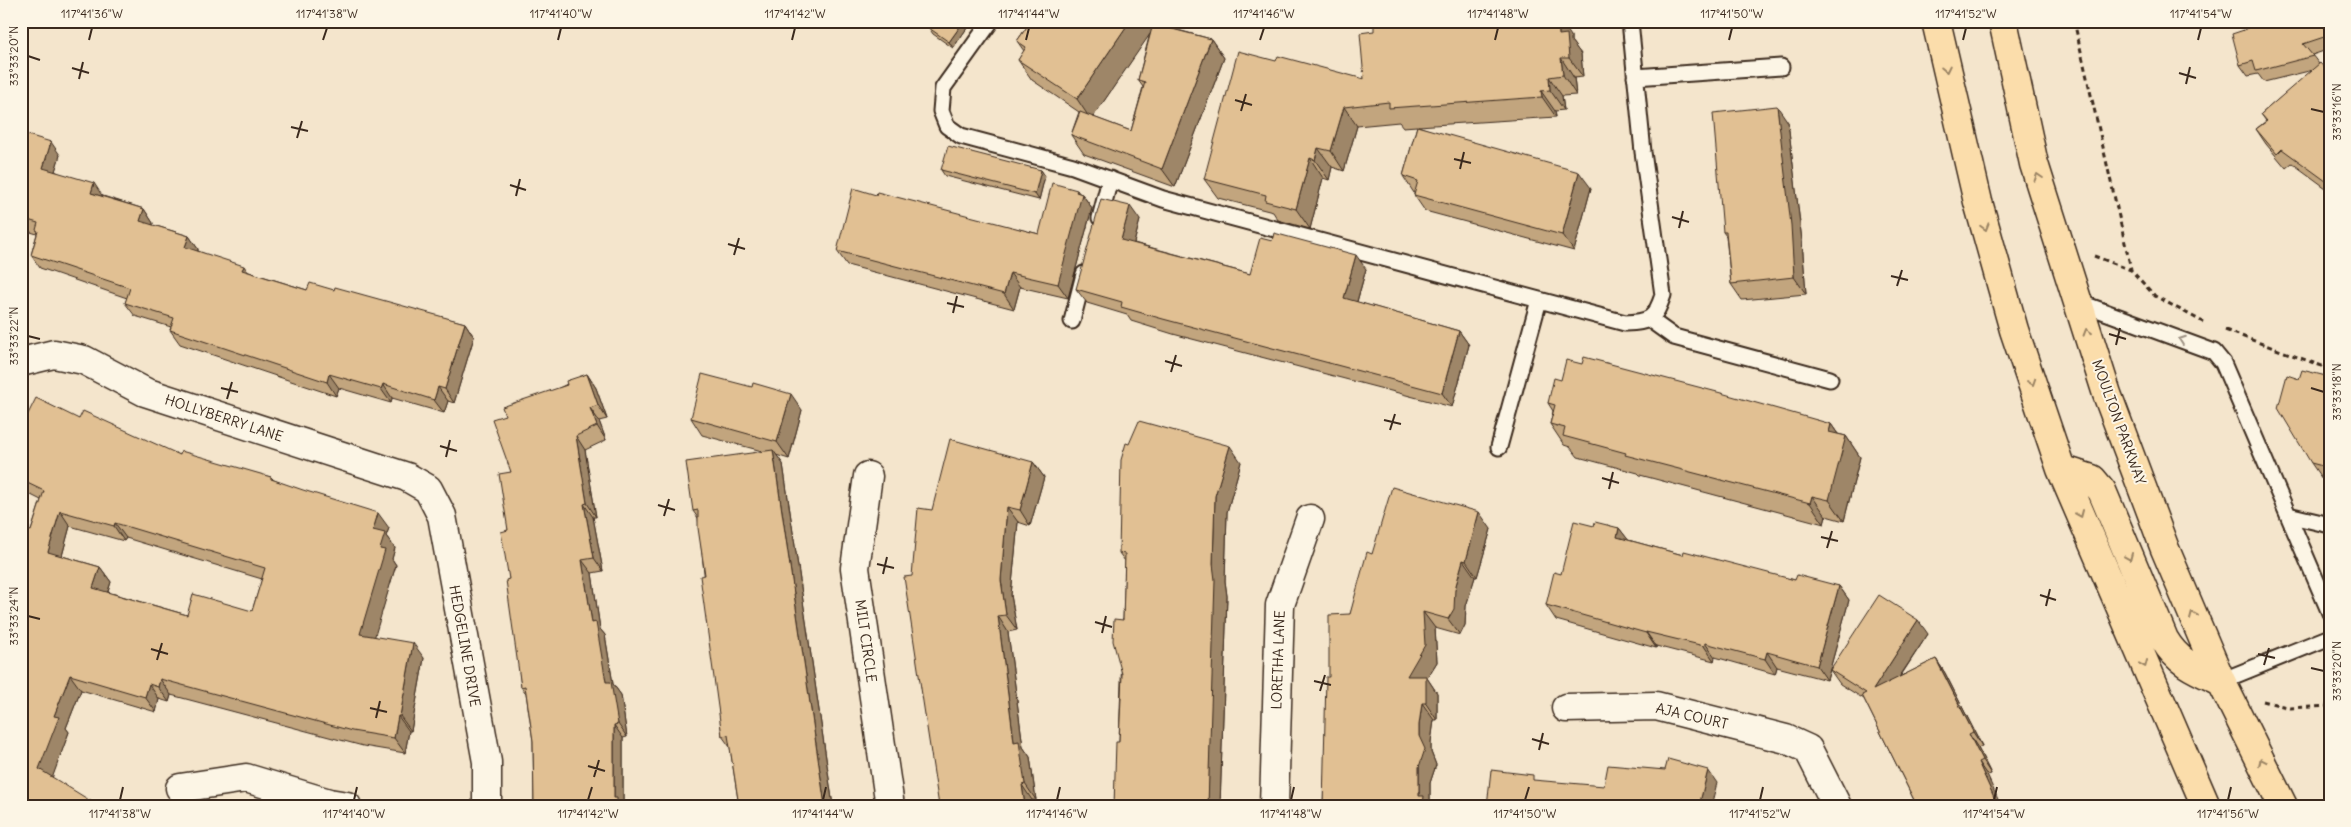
<svg xmlns="http://www.w3.org/2000/svg" width="2351" height="827" viewBox="0 0 2351 827" font-family="Delius,sans-serif">
<style>
.lines{fill:none;stroke-linecap:round;stroke-linejoin:round}
.lane-casing{stroke:#3b2a1e;stroke-width:19}
.street-casing{stroke:#3b2a1e;stroke-width:31}
.primary-casing{stroke:#3b2a1e;stroke-width:31}
.path{stroke:#3b2a1e;stroke-width:3;stroke-dasharray:5 4;stroke-linecap:butt}
.lane{stroke:#fcf5e5;stroke-width:15}
.street{stroke:#fcf5e5;stroke-width:28}
.primary{stroke:#fbddab;stroke-width:28}
.wall{fill:#c2a57e;stroke:#3b2a1e;fill-rule:evenodd}
.shaded-wall{fill:#9e8667;stroke:#3b2a1e}
.building{fill:#e1c093;stroke:#3b2a1e;fill-rule:evenodd}
.oneway{stroke:#9b8464}
.oneway2{stroke:#9c9082}
.ticks{fill:none;stroke:#3b2a1e;stroke-width:2}
.labels{text-anchor:middle;stroke-width:4;stroke-linejoin:round;paint-order:stroke}
.street-label{font-size:14px;fill:#3b2a1e;stroke:#fcf5e5}
.neatline{fill:none;stroke:#3b2a1e;stroke-width:2}
.ticks-label{font-size:12px;text-anchor:middle;fill:#3b2a1e}
</style>
<rect width="100%" height="100%" fill="#f4e5cc"/>
<filter id="ink" filterUnits="userSpaceOnUse"><feTurbulence type="fractalNoise" baseFrequency=".02" numOctaves="2"/><feDisplacementMap in="SourceGraphic" scale="10" xChannelSelector="R" yChannelSelector="G"/><feConvolveMatrix kernelMatrix="1 2 1 2 8 2 1 2 1" color-interpolation-filters="sRGB"/></filter>
<g filter="url(#ink)">
<g class="lines">
<g class="lane-casing">
<path id="lane" d="M991 21 943 88 941 111 947 126 961 136 1073 166 1163 199 1625 323C1650 322 1655 319 1663 295L1643 152 1630 21
M1635 77 1781 67
M1100 218 1110 179
M2078 302 2214 352 2223 363 2330 613
M1649 319 1674 337 1830 379
M1072 321 1084 274
M1499 447 1539 300
M2288 515 2330 525
M2221 681 2330 637"/>
</g>
<g class="street-casing">
<path id="street" d="M21 362 54 354 84 360 145 392 407 477 428 489 442 516 487 762V806
M868 476 855 568 890 806
M1566 708 1656 706 1786 739 1808 749 1837 806
M180 788 246 778 329 803 347 806
M1274 806 1280 605 1310 519"/>
</g>
<g class="primary-casing">
<path id="primary" d="M1936 21 1978 202 2014 330 2061 469 2206 806
M2003 21 2034 164 2107 394 2165 549 2221 681 2283 806
M2061 469 2092 479 2102 491 2164 639C2178 663 2196 670 2221 681"/>
</g>
<path class="path" d="M2074 21 2131 269
M2094 256 2131 270 2155 296 2203 322
M2225 330 2330 369
M2263 701 2290 708 2330 706"/>
<use href="#lane" class="lane"/>
<use href="#street" class="street"/>
<use href="#primary" class="primary"/>
</g>
<path class="wall" d="M934 21H972L953 48 933 34 929 28Z
M1031 21H1159L1156 24 1211 39 1224 58 1175 187 1084 154 1071 135 1079 112 1032 80 1018 60 1024 51 1017 41ZM1150 33 1138 80 1143 87 1131 131 1093 117Z
M2328 21 2330 28V49L2312 55 2319 64 2330 74V191L2292 163 2286 168 2266 144 2256 129 2266 121 2261 114 2313 70 2264 82 2258 74 2248 76 2240 65Z
M1374 31 1571 36V41L1581 54 1583 77 1574 78 1576 95 1562 96 1564 110 1555 111 1556 117 1418 126 1591 188 1574 251 1425 211 1414 195V193L1403 176 1417 126 1403 127 1399 122 1357 126 1344 171 1332 167 1329 180 1323 178 1310 229 1278 220 1273 212 1218 198 1204 179 1276 61 1364 79Z
M1788 122 1802 241 1806 294 1742 300 1731 284 1726 236 1723 232Z
M21 133 60 155 55 171 103 196 144 209 153 223V225L189 236 198 249V251L249 272 307 290H334L465 323 474 337 454 403 448 401 444 413 392 398 391 403 339 388 336 396 180 344 170 330 171 327 135 316 125 303 127 298 40 268 31 255 37 234 21 229Z
M941 170H1041L1045 176 1039 200 945 176Z
M1079 193 1082 194 1092 208 1068 298 1020 287 1014 309 847 265 837 251 876 195 1039 234Z
M1140 220 1134 243 1250 274 1366 269 1357 302 1459 331 1469 345 1452 407 1173 334 1131 321 1127 315 1087 303 1076 289Z
M587 374 596 388 607 419 599 421 606 440 585 450 596 517H593L603 571 592 573 600 629 605 635 613 684 621 695 627 737 623 738V806H534L533 741 526 693 521 687 509 579 508 530 511 472 505 415Z
M2330 377V481L2322 479 2311 463 2299 379Z
M1561 380 1831 424 1838 434 1846 436 1860 457 1844 521 1826 516 1824 524 1640 475 1638 473 1578 457 1570 447 1564 445 1550 424 1553 411 1548 403Z
M802 410 789 459 776 455 783 464 833 806H739L730 747 722 736 698 518 693 511 762 451 702 435 691 418Z
M79 419 180 455 271 477 274 480 389 528 386 536 395 548 392 559 396 565 374 636 424 658 411 731H409L405 753 363 746 171 695 169 702 159 699 156 712 81 690 66 728 69 732 52 777 21 806 31 531 41 500 21 490V425ZM70 526 124 541 126 538 262 579 252 611 187 615 108 592 111 582 100 567 62 556Z
M1033 462 1044 477 1030 526 1018 522 1011 595 1017 630 1008 632 1023 747 1030 757 1036 800H1032L1033 806H939L932 510Z
M1241 462 1227 512 1225 581 1227 596 1220 806H1114L1119 742 1125 561 1119 553Z
M1594 526 1619 528 1628 540 1683 555 1795 580 1839 586 1849 600 1827 680 1777 667 1775 674 1715 657 1714 661 1656 646V648L1556 620 1546 605 1561 574Z
M1491 529 1477 577H1475L1466 606 1465 625 1460 635 1435 628 1437 662 1427 678 1437 693V720H1434L1431 742V752L1436 765 1430 783V806H1323L1329 677 1350 614 1372 554Z
M1928 634 1900 677 1936 659 1945 673 1982 746 1978 748 1991 774 1916 804 1864 699 1840 684 1830 670Z"/>
<path class="shaded-wall" d="M964 21H972L953 48 949 42Z
M1130 21H1159L1091 120 1077 99Z
M1558 21H1561L1571 36V41L1581 54 1583 77 1569 58 1559 35Z
M2323 21H2328L2330 28V40L2327 36Z
M1211 39 1224 58 1175 187 1162 169Z
M1561 58 1574 78 1576 95 1563 75Z
M1549 77 1562 96 1564 110 1550 90Z
M1541 91 1555 111 1556 117 1542 97Z
M1777 106 1788 122 1802 241 1806 294 1794 277Z
M1344 107 1357 126 1344 171 1331 151Z
M51 142 60 155 52 181 43 168Z
M1318 148 1332 167 1329 180 1315 160Z
M1310 158 1323 178 1310 229 1296 209Z
M1041 170 1045 176 1039 200 1035 194Z
M1579 172 1591 188 1574 251 1562 235Z
M94 183 103 197 91 193Z
M1077 190 1082 197V194L1092 208 1068 298 1058 284Z
M1130 206 1140 220 1131 254 1121 240Z
M144 209 153 223 150 235 140 221Z
M189 236 198 249 195 261 185 247Z
M1356 255 1366 269 1354 312 1344 298Z
M244 266 253 279 242 270Z
M1010 273 1020 287 1014 309 1004 294Z
M465 323 474 337 454 403 445 389Z
M1459 331 1469 345 1452 407 1442 393Z
M329 374 339 388 336 396 327 382Z
M587 374 596 388 607 419 598 405Z
M383 384 392 398 391 403 381 389Z
M438 387 448 401 444 413 434 400Z
M791 394 802 410 789 459 777 442Z
M590 408 599 421 606 440 597 426Z
M1831 424 1844 443 1846 436 1860 457 1844 521 1829 500V432Z
M576 436 585 450 596 517 587 503Z
M1230 446 1241 462 1227 512 1225 581 1227 596 1220 806H1208L1213 564 1215 496Z
M773 450 783 464 833 806H825Z
M1033 462 1044 477 1030 526 1020 510Z
M1812 496 1826 516 1824 524 1810 503Z
M584 504 593 517 603 571 594 558Z
M1007 507 1018 522 1011 595 1017 630 1006 615 1001 580Z
M60 511 70 526 59 567 48 552Z
M1479 512 1491 529 1477 577 1466 561Z
M378 513 389 528 386 536 395 548 392 559 396 565 371 649 360 634 373 530Z
M115 523 126 538 124 541 114 526Z
M1619 528 1630 542 1617 537Z
M582 560 592 573 600 629 605 635 613 684 621 695 627 737 618 724 606 682 592 623Z
M1463 560 1475 577 1466 606 1465 625 1460 635 1448 619 1455 589Z
M100 567 111 582 104 603 93 588Z
M1839 586 1849 600 1827 680 1817 666Z
M1423 612 1435 628 1437 662 1427 678 1437 693V720L1407 676Z
M998 616 1008 632 1023 747 1030 757 1036 800 1025 784 1014 742Z
M1918 620 1928 634 1882 703 1873 690Z
M1646 632 1656 646V648L1646 633Z
M413 643 424 658 411 731 400 716Z
M1705 643 1715 657 1714 661 1704 646Z
M1767 652 1777 667 1775 674 1765 659Z
M1936 659 1945 673 1982 746 1973 732Z
M70 675 81 690 66 728 69 732 50 784 39 769 54 716Z
M160 679 171 695 169 702 158 687Z
M149 684 159 699 156 712 145 697Z
M1422 703 1434 720 1431 742V752L1436 765 1430 783V806H1423L1419 796V725Z
M398 716 409 731 405 753 394 738Z
M614 725 623 738V806H617L614 798Z
M1969 734 1978 748 1991 774 1982 760Z
M1978 762 1987 775 2001 806H1998Z
M1708 770 1717 783 1711 806H1699Z
M1022 785 1032 800 1033 806H1025Z"/>
<path class="building" d="M934 21H964L949 42 929 28Z
M1031 21H1130L1077 99 1018 60 1026 47 1017 41Z
M1374 21H1558L1559 35 1567 34 1569 58H1561L1563 75 1549 77 1550 90 1541 91 1542 97 1389 108V102L1344 107 1331 151 1318 148 1315 160 1310 158 1296 209 1265 201 1266 195 1204 179 1238 51 1276 61 1278 56 1364 79 1360 33 1374 31Z
M2256 21H2323L2327 36 2303 44 2313 56 2256 71 2253 61 2240 65 2232 34 2247 29 2245 24Z
M1153 24 1211 39 1162 169 1071 135 1080 112 1131 131 1145 82 1138 80Z
M2320 63 2330 74V184L2282 149 2277 154 2256 129 2267 121 2261 114Z
M1777 106 1791 225 1794 277 1731 284 1726 232H1723L1713 113Z
M1417 126 1579 172 1562 235 1414 195 1418 181 1403 176Z
M21 133 51 142 43 168 94 183 91 193 144 209 140 221 189 236 185 247 244 266 242 270 307 290 310 283 334 290 335 287 465 323 445 389 438 387 434 400 383 384 381 389 329 374 327 382 170 330 174 318 125 303 130 288 31 255 38 231 36 230 38 223 21 218Z
M948 146 1041 170 1035 194 941 170Z
M1052 183 1077 190 1076 192 1082 194 1058 284 1010 273 1004 294 837 251 853 188 876 195 877 192 1039 234Z
M1101 199 1130 206 1121 240 1250 274 1260 238 1272 241 1274 233 1356 255 1344 298 1459 331 1442 393 1163 319 1121 307 1122 302 1076 289Z
M1584 357 1721 393 1831 424 1829 432 1846 436 1829 500 1812 496 1810 503 1625 455 1626 453 1563 436 1565 428 1550 424 1555 405 1548 403 1554 378 1561 380 1566 360 1582 364Z
M2302 370 2330 377V468L2311 463 2278 408 2287 375 2299 379Z
M587 374 598 405 590 408 597 426 576 436 587 503 584 504 594 558 582 560 592 623 596 622 606 682H611L618 724 614 725V798H617V806H534L533 741 525 686 521 687 506 580 509 579 501 532 508 530 499 474 511 472 492 419 505 415 502 407 567 385 566 381Z
M702 374 752 387 753 383 791 394 777 442 691 418Z
M36 398 79 419 83 411 180 455 181 451 271 477V479L303 490 378 513 373 530 385 533 380 549 385 550 360 634 413 643 400 716H398L394 738 352 731 160 679 158 687 149 684 145 697 70 675 54 716 59 717 39 769 99 806H21V528L31 531 44 491 21 480V425L22 426ZM60 511 114 526 115 523 265 568 252 611 193 594 187 615 93 588 100 567 48 552Z
M1139 421 1230 446 1215 496 1213 564 1215 580 1208 806H1114L1116 742H1119L1122 674 1113 641 1114 619 1123 620 1125 554 1119 553 1121 460 1126 443 1129 444Z
M950 439 1033 462 1020 510 1007 507 1001 580 1006 615 998 616 1014 742 1019 741 1025 784 1022 785 1025 806H939L904 577 912 576 918 508 932 510Z
M773 450 825 806H739L728 735 722 736 700 576 705 575 698 528V510L693 511 686 462Z
M1392 487 1479 512 1466 561 1463 560 1455 589 1454 609 1448 619 1423 612 1425 645 1407 676H1426V703H1422L1419 725V736L1425 749 1419 767V796H1424L1423 806H1323L1326 677H1329V615L1350 614 1367 552 1372 554Z
M1574 521 1594 526 1595 522 1619 528 1617 537 1683 555 1684 551 1795 580 1797 575 1839 586 1817 666 1767 652 1765 659 1705 643 1704 646 1646 632V633L1546 605 1554 572 1561 574Z
M1879 595 1918 620 1873 690 1936 659 1973 732 1969 734 1982 760 1978 762 1998 806H1912L1916 804 1862 695 1866 693 1830 670Z
M1668 759 1708 770 1699 806H1487L1491 770 1533 775V780L1604 786 1608 765 1665 770Z"/>
<defs><path id="oneway-chevron" d="M-2-3.5L2.5 0L-2 3.5" fill="none" stroke-width="1.6" stroke-linecap="round" stroke-linejoin="round" transform="scale(1.25)"/></defs>
<g class="oneway">
<use href="#oneway-chevron" transform="translate(1946 69) rotate(78)"/>
<use href="#oneway-chevron" transform="translate(2038 177) rotate(-108)"/>
<use href="#oneway-chevron" transform="translate(1985 227) rotate(74)"/>
<use href="#oneway-chevron" transform="translate(2087 332) rotate(-107)"/>
<use href="#oneway-chevron" transform="translate(2032 382) rotate(71)"/>
<use href="#oneway-chevron" transform="translate(2080 514) rotate(67)"/>
<use href="#oneway-chevron" transform="translate(2129 557) rotate(67)"/>
<use href="#oneway-chevron" transform="translate(2193 615) rotate(-113)"/>
<use href="#oneway-chevron" transform="translate(2144 664) rotate(67)"/>
<use href="#oneway-chevron" transform="translate(2262 762) rotate(-116)"/>
</g>
<use class="oneway2" href="#oneway-chevron" transform="translate(2182 340) rotate(-160)"/>
</g>
<path class="ticks" d="M89 40 92 28M323 40 327 28M558 40 561 28M792 40 795 28M1026 40 1029 28M1260 40 1264 28M1495 40 1498 28M1729 40 1732 28M1963 40 1966 28M2198 40 2201 28M28 56 40 60M72 68 89 73M2179 73 2196 78M79 79 83 62M2186 84 2190 67M1235 100 1252 105M2311 109 2324 112M1241 111 1246 94M291 127 308 131M297 138 302 121M1454 159 1471 163M1460 169 1464 152M510 185 526 190M516 196 520 179M1672 217 1689 222M1679 228 1683 211M728 244 745 249M734 255 739 238M1891 276 1908 280M1897 286 1902 270M947 303 964 307M953 313 957 296M2109 334 2126 339M28 336 40 339M2116 345 2120 328M1165 361 1182 366M1171 372 1176 355M221 388 238 392M2311 388 2324 392M227 399 232 382M1384 420 1401 424M1390 430 1395 414M440 446 457 451M446 457 450 440M1602 478 1619 483M1609 489 1613 472M658 505 675 510M664 516 669 499M1821 537 1838 541M1827 548 1832 531M877 564 894 568M883 574 887 557M2040 595 2056 600M2046 606 2050 589M28 616 40 619M1095 622 1112 627M1102 633 1106 616M151 649 168 654M2258 654 2275 658M157 660 162 643M2264 665 2269 648M2311 668 2324 671M1314 681 1331 685M1320 691 1325 675M370 708 387 712M376 718 380 701M1532 739 1549 744M1539 750 1543 733M588 766 605 771M594 777 599 760M120 800 123 787M354 800 357 787M588 800 592 787M823 800 826 787M1057 800 1060 787M1291 800 1294 787M1525 800 1529 787M1760 800 1763 787M1994 800 1997 787M2228 800 2231 787"/>
<g class="labels">
<g class="street-label">
<text transform="translate(224 418) rotate(18)" y="5">HOLLYBERRY LANE</text>
<text transform="translate(2119 422) rotate(70)" y="5">MOULTON PARKWAY</text>
<text transform="translate(866 641) rotate(82)" y="5">MILT CIRCLE</text>
<text transform="translate(465 646) rotate(80)" y="5">HEDGELINE DRIVE</text>
<text transform="translate(1278 660) rotate(-88)" y="5">LORETHA LANE</text>
<text transform="translate(1692 716) rotate(13)" y="5">AJA COURT</text>
</g>
</g>
<rect width="2351" height="827" fill="none" stroke="#fcf5e5" stroke-width="55"/>
<rect x="28" y="28" width="2296" height="772" class="neatline"/>
<g class="ticks-label">
<text x="92" y="18">117°41'36"W</text>
<text x="327" y="18">117°41'38"W</text>
<text x="561" y="18">117°41'40"W</text>
<text x="795" y="18">117°41'42"W</text>
<text x="1029" y="18">117°41'44"W</text>
<text x="1264" y="18">117°41'46"W</text>
<text x="1498" y="18">117°41'48"W</text>
<text x="1732" y="18">117°41'50"W</text>
<text x="1966" y="18">117°41'52"W</text>
<text x="2201" y="18">117°41'54"W</text>
<text transform="translate(14 56) rotate(-90)" y="4">33°33'20"N</text>
<text transform="translate(2337 112) rotate(-90)" y="4">33°33'16"N</text>
<text transform="translate(14 336) rotate(-90)" y="4">33°33'22"N</text>
<text transform="translate(2337 392) rotate(-90)" y="4">33°33'18"N</text>
<text transform="translate(14 616) rotate(-90)" y="4">33°33'24"N</text>
<text transform="translate(2337 671) rotate(-90)" y="4">33°33'20"N</text>
<text x="120" y="818">117°41'38"W</text>
<text x="354" y="818">117°41'40"W</text>
<text x="588" y="818">117°41'42"W</text>
<text x="823" y="818">117°41'44"W</text>
<text x="1057" y="818">117°41'46"W</text>
<text x="1291" y="818">117°41'48"W</text>
<text x="1525" y="818">117°41'50"W</text>
<text x="1760" y="818">117°41'52"W</text>
<text x="1994" y="818">117°41'54"W</text>
<text x="2228" y="818">117°41'56"W</text>
</g>
</svg>
